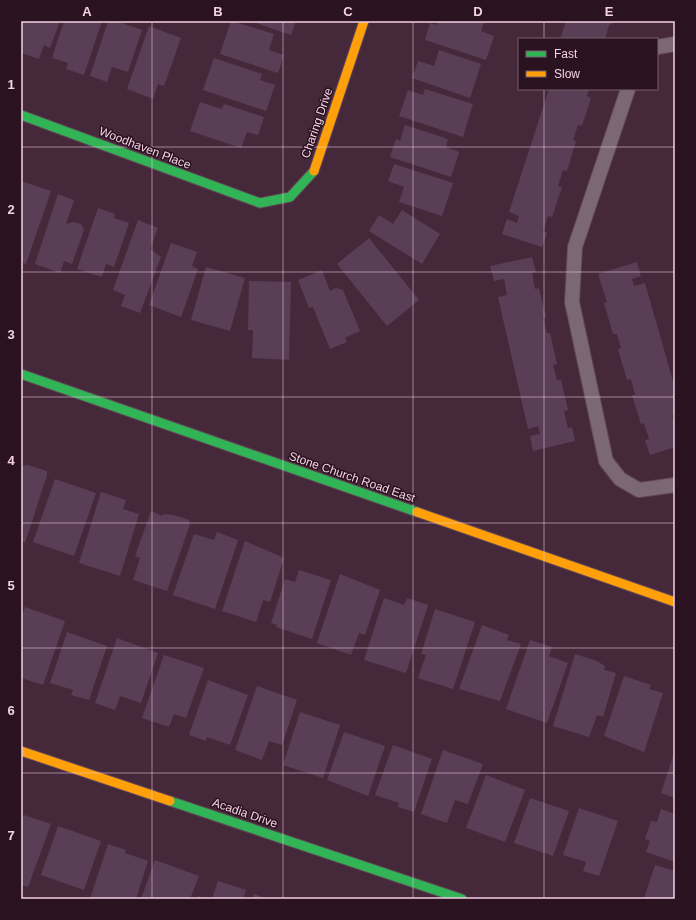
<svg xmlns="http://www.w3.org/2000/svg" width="696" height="920" viewBox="0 0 696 920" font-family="Arial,sans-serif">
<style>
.building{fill:#5a3e56}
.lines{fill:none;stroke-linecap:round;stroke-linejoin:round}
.lane-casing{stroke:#614757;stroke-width:16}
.fast-casing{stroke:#614757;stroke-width:11}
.slow-casing{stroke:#614757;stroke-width:11}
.lane{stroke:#7c6774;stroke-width:14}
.fast{stroke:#30b455;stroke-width:9}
.slow{stroke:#ff9f0a;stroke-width:9}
.grid{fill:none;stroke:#f4d1e4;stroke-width:1;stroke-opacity:0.55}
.labels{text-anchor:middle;stroke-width:3;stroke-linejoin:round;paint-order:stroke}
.street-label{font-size:12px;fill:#f4d1e4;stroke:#2a1220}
.neatline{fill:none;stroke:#f4d1e4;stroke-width:1.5}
.grid-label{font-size:13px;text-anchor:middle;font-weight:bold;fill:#f4d1e4}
</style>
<rect width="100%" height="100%" fill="#45293a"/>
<path class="building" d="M23 21H60L50 48 44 45 39 59 21 53V27Z
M64 21H102L84 75 66 69 68 63 52 58Z
M108 21H116L142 30 128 72 112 67 107 82 90 76Z
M231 21 274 34 269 50 284 55 278 73 220 54Z
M250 21H296L291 35Z
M438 21H478L484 23 481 31 494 36 486 60 425 40 430 23 436 25Z
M566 21H617L609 25 605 39H560Z
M149 26 181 38 164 86 158 84 153 99 127 89Z
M439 50 481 64 470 98 412 78 418 61 434 66Z
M214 58 262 74 260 80 275 85 266 111 203 90Z
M425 89 473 104 463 137 399 116 408 90 423 95Z
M549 89H589L587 96 591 98 582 126 578 125 573 140 576 141 567 171 563 170 558 186 562 187 552 217 548 216 543 231 547 233 542 247 502 234 507 219 517 223 519 216 509 212Z
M200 102 222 109 224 104 264 117 258 135 247 132 241 148 190 131Z
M405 125 448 139 446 147 459 152 451 177 390 157 396 139 400 141Z
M394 164 453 183 442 216 399 202 404 187 388 181Z
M21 181 51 191 26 264 21 262Z
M58 194 74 200 66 224 73 222 81 224 84 230 72 264 64 261 60 273 35 264Z
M98 208 115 214 114 218 129 223 114 267 106 264 102 277 77 269Z
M402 210 440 234 422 264 369 231 379 215 393 224Z
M138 220 158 228 150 249 161 257 140 313 121 306 125 295 113 290Z
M369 238 419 300 387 326 337 264Z
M171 243 197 252 192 266 198 269 181 317 149 305Z
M532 257 536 272 532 273 535 289 539 288 546 317 543 318 547 333H550L557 364 553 365 557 380H561L568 410 564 411 568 428 572 427 575 441 533 451 530 436 540 434 538 426 528 429 498 297 507 295 504 279 494 281 490 266Z
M637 262 641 276 632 279 634 286 645 283 675 388V415H672L675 425V447L650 455 645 440 649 439 644 423 641 424 632 395H635L631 379 627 380 618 349 621 348 617 334H613L604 303 607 302 598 274Z
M206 267 245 278 230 331 191 320Z
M322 270 330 291 336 288 343 290 360 331 345 338 347 342 330 349 313 307 309 308 298 280Z
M249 281 291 282 289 360 252 358 253 330H248Z
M28 465 47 471V475L25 543 21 541V466Z
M55 479 96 493 74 556 33 542Z
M101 492 126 500 123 509 139 514 120 576 79 563Z
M151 511 163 516V514L174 515 189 520 190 524 167 591 133 580 140 558 135 556Z
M217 532 238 540 215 609 173 595 194 534 214 540Z
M245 541 284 558 270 602 263 600 256 622 222 611Z
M299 570 331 580 312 639 276 627 277 625 271 623 285 579 295 582Z
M340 574 380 590 365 635 359 633 351 655 317 643Z
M384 598 404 605 407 598 428 605 406 673 364 660Z
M25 607 65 621 43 685 21 678V618Z
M435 609 475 622 453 689 418 678 426 655 421 654Z
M482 625 509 635 507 640 521 644 500 701 459 689Z
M67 632 107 646 89 700 71 695 73 690 50 683Z
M117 638 158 653 141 703 120 696 115 710 95 703Z
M530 640 552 647 549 656 568 663 547 723 506 709Z
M575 654 597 661 605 666 604 670 616 673 603 717 597 715 589 737 553 726Z
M164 655 204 668 186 718 174 714 169 727 142 718Z
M624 676 651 685 649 689 663 693 644 752 604 736Z
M208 680 248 695 230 745 207 737 206 741 189 735Z
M257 686 297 700 282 745 269 741 262 760 235 750Z
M300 712 340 725 323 778 283 765Z
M344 732 385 746 368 796 327 780Z
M393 745 432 759 414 812 398 807 399 803 375 795Z
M443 750 483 764 468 804 455 800 447 823 421 814Z
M675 750V798L661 793Z
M486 775 525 790 505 842 466 828Z
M530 798 569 811 553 856 514 843Z
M579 808 618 821 599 876 583 871 586 862 563 855Z
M661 809 675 814V862L646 852 650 841 645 839 651 821 657 822Z
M24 815 51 824 28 887 21 885V822Z
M58 826 101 841 84 890 41 875Z
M108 844 126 850 125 853 148 861 136 899H90Z
M155 860 199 876 190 899H141Z
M655 865 675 871V899H644Z
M218 881 246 890 243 899H212Z
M254 894 267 899H252Z
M198 896 208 899H197Z"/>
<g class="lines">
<g class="lane-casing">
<path id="lane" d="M657 47 675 44
M628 89 575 247 572 302 606 461 620 479 639 490 675 485"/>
</g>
<g class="fast-casing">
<path id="fast" d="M21 115 260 203 290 197 314 171
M21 374 417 512
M170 801 462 899"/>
</g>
<g class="slow-casing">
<path id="slow" d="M314 171 364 21
M417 512 675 602
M21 751 170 801"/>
</g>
<use href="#lane" class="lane"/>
<use href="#fast" class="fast"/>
<use href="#slow" class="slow"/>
</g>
<path class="grid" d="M152 21V899M283 21V899M413 21V899M544 21V39M544 89V899M21 147H675M21 272H675M21 397H675M21 523H675M21 648H675M21 773H675"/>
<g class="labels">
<g class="street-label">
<text transform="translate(317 123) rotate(-71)" y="4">Charing Drive</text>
<text transform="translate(145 148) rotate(21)" y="4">Woodhaven Place</text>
<text transform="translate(352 477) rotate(19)" y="4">Stone Church Road East</text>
<text transform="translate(245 813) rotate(19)" y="4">Acadia Drive</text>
</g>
</g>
<rect width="696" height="920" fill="none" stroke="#2a1220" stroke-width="44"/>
<rect x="518" y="38" width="140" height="52" fill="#2a1220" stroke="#7b5e6e"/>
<rect x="526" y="51" width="20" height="6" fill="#30b455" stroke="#7b5e6e"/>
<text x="554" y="58" font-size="12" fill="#f4d1e4">Fast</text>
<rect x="526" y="71" width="20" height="6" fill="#ff9f0a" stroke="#7b5e6e"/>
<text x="554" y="78" font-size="12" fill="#f4d1e4">Slow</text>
<rect x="22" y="22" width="652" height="876" class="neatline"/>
<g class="grid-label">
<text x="87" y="16">A</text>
<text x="218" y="16">B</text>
<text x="348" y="16">C</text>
<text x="478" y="16">D</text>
<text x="609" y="16">E</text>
<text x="11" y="89">1</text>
<text x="11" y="214">2</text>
<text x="11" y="339">3</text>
<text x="11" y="465">4</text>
<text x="11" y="590">5</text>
<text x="11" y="715">6</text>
<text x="11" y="840">7</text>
</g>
</svg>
